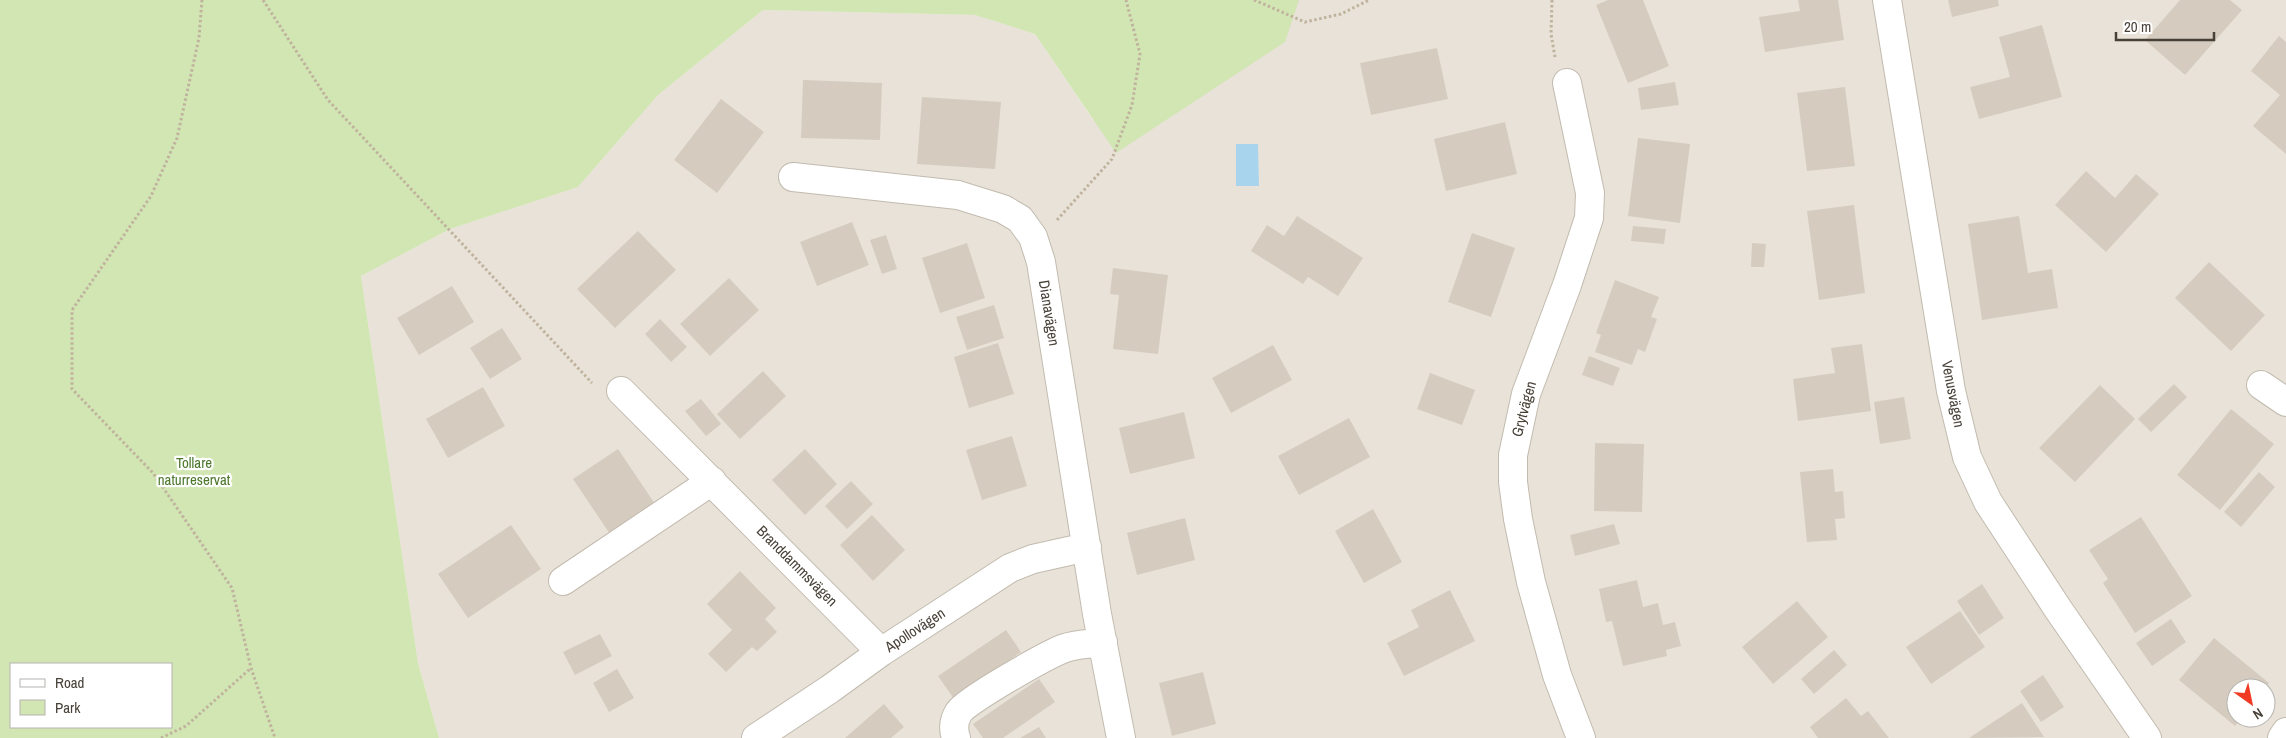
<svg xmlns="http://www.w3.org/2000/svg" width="2286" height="738" viewBox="0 0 2286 738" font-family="'Archivo Narrow',sans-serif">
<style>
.residential{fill:#e8e2d8;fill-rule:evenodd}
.green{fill:#d2e6b4;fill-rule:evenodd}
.water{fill:#a9d4ee}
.building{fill:#d5ccbf}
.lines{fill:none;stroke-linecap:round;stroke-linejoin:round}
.minor-casing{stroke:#c2bbaf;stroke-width:30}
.path{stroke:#c0b39e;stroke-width:3;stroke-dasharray:2.5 2.5;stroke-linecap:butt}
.minor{stroke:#fff;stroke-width:28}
.labels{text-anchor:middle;stroke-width:4.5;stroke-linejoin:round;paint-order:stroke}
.street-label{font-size:15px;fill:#474138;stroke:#fff}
.park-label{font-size:15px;fill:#4c772d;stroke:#fff}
</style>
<rect width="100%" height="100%" fill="#f4f0e9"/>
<path class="residential" d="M1298 0H2286V738H439L418 663 361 276 450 229 578 187 658 95 763 10 975 15 1035 34 1093 120ZM2236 688H2266V718H2236Z"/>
<path class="green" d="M0 0H1299L1285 42 1116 153 1035 34 975 15 763 10 658 95 578 187 450 229 361 276 418 663 439 738H0ZM11 664H171V727H11Z"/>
<path class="water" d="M1236 144H1258L1259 186H1236Z"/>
<path class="building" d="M1608 0H1643L1669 66 1628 83 1596 5Z
M1798 0H1838L1844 40 1765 52 1759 17 1800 11Z
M1948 0H1998L1999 6 1952 17Z
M2180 0H2230L2242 10 2185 75 2145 40Z
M2042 25 2062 97 1979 119 1970 87 2010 77 1999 37Z
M2279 36 2286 42V154L2253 126 2280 95 2251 71Z
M1437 48 1448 99 1371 115 1360 63Z
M803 80 882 83 880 140 801 138Z
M1675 82 1679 105 1641 110 1638 88Z
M1845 87 1855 166 1807 171 1797 93Z
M922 97 1001 102 995 169 917 164Z
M721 99 764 132 717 193 674 160Z
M1505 122 1517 174 1446 191 1434 139Z
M1638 138 1690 144 1680 223 1628 216Z
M2086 171 2115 198 2136 174 2159 194 2106 252 2055 205Z
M1854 205 1865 293 1819 300 1807 211Z
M1297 216 1363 258 1338 296 1308 277 1303 284 1251 251 1267 225 1284 236Z
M2019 216 2028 273 2052 269 2058 308 1982 320 1968 224Z
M852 222 869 265 817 286 800 242Z
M1633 226 1666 229 1664 244 1631 241Z
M638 231 676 270 615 328 577 289Z
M1472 233 1515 248 1491 317 1448 302Z
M886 235 897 269 882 274 870 240Z
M967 243 985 298 940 313 922 258Z
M1752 243 1766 244 1764 267H1751Z
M2209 262 2265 315 2231 351 2175 298Z
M1113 268 1168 275 1158 354 1113 349 1119 295 1110 294Z
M729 278 759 310 710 356 680 324Z
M1615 280 1659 297 1651 317 1657 319 1645 352 1638 349 1632 365 1595 352 1601 335 1596 333Z
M452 286 474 322 419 355 397 318Z
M994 305 1004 338 967 350 956 317Z
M660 319 687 347 671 362 645 334Z
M502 328 522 359 490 379 470 348Z
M998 343 1014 394 969 408 954 357Z
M1862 344 1871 411 1798 421 1793 379 1835 373 1831 348Z
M1273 345 1292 380 1231 413 1212 378Z
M1589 356 1620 368 1613 386 1582 375Z
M763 371 786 396 740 439 717 414Z
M1430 373 1475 390 1462 425 1417 409Z
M2174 384 2187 397 2151 432 2138 419Z
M2100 385 2135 419 2075 482 2039 448Z
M483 387 505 426 448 458 426 419Z
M1904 397 1911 439 1880 444 1874 402Z
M701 399 721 424 706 436 685 411Z
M2231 409 2274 444 2220 510 2177 475Z
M1184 412 1195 458 1130 474 1119 428Z
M1349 418 1370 457 1299 495 1278 456Z
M1012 436 1027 486 982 500 966 450Z
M1595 443 1644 444 1642 512 1594 511Z
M618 449 655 504 610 534 573 479Z
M805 449 837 484 805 515 772 480Z
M1833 469 1835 492 1843 491 1845 518 1835 519 1837 540 1807 542 1800 472Z
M2259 472 2275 487 2241 527 2224 512Z
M851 481 873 504 847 529 825 506Z
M1373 509 1402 562 1364 583 1335 531Z
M872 515 905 550 873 581 840 545Z
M2141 517 2192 596 2135 633 2103 583 2108 579 2089 550Z
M1185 518 1195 560 1137 575 1127 533Z
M1614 524 1620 544 1575 556 1570 535Z
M511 525 541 569 468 618 438 574Z
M740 571 776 608 765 619 777 632 757 651 752 647 726 672 708 654 732 630 707 604Z
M1637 580 1643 607 1658 603 1663 625 1675 622 1681 646 1666 650 1667 656 1623 666 1612 621 1606 622 1599 589Z
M1982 584 2004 618 1979 635 1957 601Z
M1450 590 1475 641 1404 676 1387 643 1419 627 1411 610Z
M1797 601 1828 637 1773 684 1742 647Z
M1960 611 1985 647 1931 684 1906 647Z
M2171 619 2186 642 2152 666 2136 643Z
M1006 630 1021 652 954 699 938 676Z
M600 634 612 656 575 675 563 652Z
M2214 638 2269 683 2265 688H2236V718H2241L2235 726 2179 680Z
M1834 650 1847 665 1814 694 1801 679Z
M617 669 634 698 609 712 593 683Z
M1203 672 1216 724 1172 736 1159 683Z
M2043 675 2064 707 2041 722 2020 691Z
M1039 679 1055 702 1003 738H983L973 724Z
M1846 698 1861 716 1868 711 1889 738H1818L1810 727Z
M2022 703 2044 737 1969 738Z
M884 704 904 727 891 738H845Z
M1039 727 1046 738H1020Z"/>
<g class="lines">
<g class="minor-casing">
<path id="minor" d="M1887 0 1951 391 1967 457 1988 502 2058 609 2147 738
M1567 83 1590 193 1589 218 1567 285 1526 394 1513 455V482L1518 519 1531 582 1557 675 1581 738
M793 177 958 195 1003 209 1020 219 1033 237 1041 262 1097 614 1121 738
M2261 385 2286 402
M621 391 881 652
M563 581 712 481
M756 738 830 689 881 652 1010 568 1033 559 1087 547
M956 738C953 729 953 721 959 712 967 700 1048 654 1065 648 1076 644 1091 644 1103 642
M2282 738 2286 732"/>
</g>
<path class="path" d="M202 0 199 38 177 138 151 196 72 310V389L153 473 232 588 251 668 275 738
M263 0 328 100 592 383
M1254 0 1305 22 1341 14 1369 0
M1552 0 1551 34 1555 57
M1057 220 1112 159 1132 105 1140 54 1126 0
M161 738 186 726 251 668"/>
<use href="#minor" class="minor"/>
</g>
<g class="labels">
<g class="street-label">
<text transform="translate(1049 313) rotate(81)" y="5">Dianavägen</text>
<text transform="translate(1953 394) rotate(79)" y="5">Venusvägen</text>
<text transform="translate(1524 409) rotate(-75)" y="5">Grytvägen</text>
<text transform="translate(797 566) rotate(45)" y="5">Branddammsvägen</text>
<text transform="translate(915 630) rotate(-33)" y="5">Apollovägen</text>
</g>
<g class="park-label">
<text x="194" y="468">Tollare<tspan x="194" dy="17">naturreservat</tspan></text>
</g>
</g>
<rect x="10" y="663" width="162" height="65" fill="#ffffff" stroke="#b5b3af"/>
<rect x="20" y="679" width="25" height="8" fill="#ffffff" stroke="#b5b3af"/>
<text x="55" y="688" font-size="15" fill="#474138">Road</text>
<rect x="20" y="700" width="25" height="15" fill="#d2e6b4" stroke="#b5b3af"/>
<text x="55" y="713" font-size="15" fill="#474138">Park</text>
<g transform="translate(2251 703) rotate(147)"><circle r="24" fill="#ffffff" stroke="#b5b3af"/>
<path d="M0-4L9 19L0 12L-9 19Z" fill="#f13a23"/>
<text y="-8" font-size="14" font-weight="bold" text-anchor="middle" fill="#474138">N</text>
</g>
<path d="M2116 32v8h98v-8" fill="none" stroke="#474138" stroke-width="2.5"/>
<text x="2124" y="32" font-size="15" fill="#474138" stroke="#ffffff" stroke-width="4" paint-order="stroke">20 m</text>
</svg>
